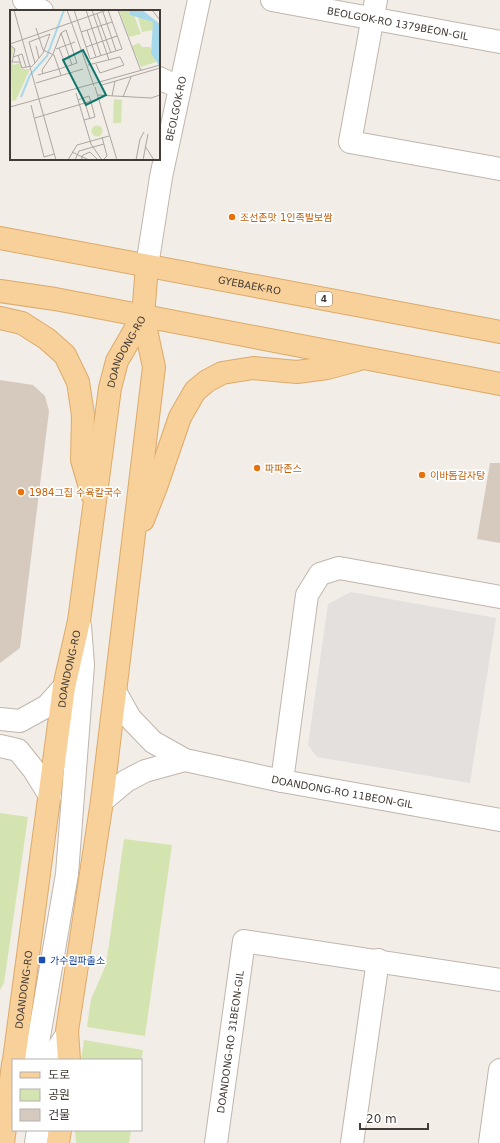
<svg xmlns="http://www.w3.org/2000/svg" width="500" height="1143" viewBox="0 0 500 1143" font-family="'DejaVu Sans','Noto Sans KR',sans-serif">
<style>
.green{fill:#d4e4b1}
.parking{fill:#e3e0de}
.building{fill:#d6cabf}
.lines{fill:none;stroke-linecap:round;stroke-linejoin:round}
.minor-casing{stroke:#c0b6ac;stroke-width:24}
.major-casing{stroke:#dcaa6a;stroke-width:24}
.minor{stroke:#fff;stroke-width:22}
.major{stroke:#f8d099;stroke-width:22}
.food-dot{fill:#e8710a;stroke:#fff;stroke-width:1.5}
.transit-dot{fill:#1a4fb4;stroke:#fff;stroke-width:1.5}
.labels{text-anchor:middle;stroke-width:3.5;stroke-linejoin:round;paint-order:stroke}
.shield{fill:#fff;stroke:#7c7672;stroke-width:1}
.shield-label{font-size:9px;font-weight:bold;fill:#443c36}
.street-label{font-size:10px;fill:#443c36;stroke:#fff}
.food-label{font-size:10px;fill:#c56008;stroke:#fff;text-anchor:start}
.transit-label{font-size:10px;fill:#164399;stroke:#fff;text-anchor:start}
.inset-river{fill:none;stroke:#a5d8eb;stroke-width:2}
.inset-road{fill:none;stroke:#aca6a0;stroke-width:1}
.view{fill:#0f766e;fill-opacity:0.15;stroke:#0f766e;stroke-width:2}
.inset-edge{fill:none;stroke:#443c36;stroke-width:2}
</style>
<rect width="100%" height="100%" fill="#f2ede6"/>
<path class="green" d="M0 813 28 817 4 983 0 990Z
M124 839 172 845 145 1036 87 1027 91 999 106 965Z
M84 1040 143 1050 141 1062V1060H81Z
M75 1130H131L129 1143H76Z"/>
<path class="parking" d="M351 592 496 618 470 783 317 757 308 745 328 604Z"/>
<path class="building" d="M0 380 33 385 45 396 49 411 20 648 0 663Z
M490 463H500V543L477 539Z"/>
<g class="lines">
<g class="minor-casing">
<g id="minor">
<path d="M24 0 42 11"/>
<path id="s1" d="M272 0 500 42"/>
<path d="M376 0 350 142 500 169"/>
<path d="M159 78 180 88"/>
<path id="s2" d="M147 266 161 177 199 0"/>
<path id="s3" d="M116 693 130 718 153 742 185 760 282 781 500 820"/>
<path d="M0 719 20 721 47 706 64 687"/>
<path d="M0 746 18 750 34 770 50 796"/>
<path d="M282 781 307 595 320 574 339 568 500 597"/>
<path d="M102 801 126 781 145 771 185 760"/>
<path d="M35 1060 67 874 83 665 80 626"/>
<path d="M53 1060V1056L66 1036"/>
<path d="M36 1143 38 1130"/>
<path id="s4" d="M216 1143 244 941 500 980"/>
<path d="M352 1143 378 960"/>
<path d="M490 1143 500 1070"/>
</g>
</g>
<g class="major-casing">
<g id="major">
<path id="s5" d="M0 238 500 332"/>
<path d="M0 291 55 299 500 384"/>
<path d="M0 318 22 323 47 339 65 355 78 382 83 415 82 460 92 494"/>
<path d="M143 520 156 487 180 417 195 391 207 381 222 373 253 368 297 372 327 368 357 360"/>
<path id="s6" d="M14 1060 64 687 79 621 110 388 117 361 143 316"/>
<path d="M69 1060 67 1031 102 801 154 367 143 316 147 266"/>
<path d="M3 1143 13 1064"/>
<path d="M58 1143 60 1130"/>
</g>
</g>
<use href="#minor" class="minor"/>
<use href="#major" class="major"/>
</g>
<g class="food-dot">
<circle cx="232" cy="217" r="4"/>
<circle cx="257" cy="468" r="4"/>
<circle cx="422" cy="475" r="4"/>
<circle cx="21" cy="492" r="4"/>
</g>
<rect class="transit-dot" x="38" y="956" width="8" height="8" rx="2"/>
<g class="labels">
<rect class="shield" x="316" y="292" width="16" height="14" rx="3"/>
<g class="shield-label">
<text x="324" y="302">4</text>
</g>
<g class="street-label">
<text dy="4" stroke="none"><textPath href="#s1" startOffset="128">BEOLGOK-RO 1379BEON-GIL</textPath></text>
<text dy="4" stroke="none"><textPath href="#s2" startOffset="160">BEOLGOK-RO</textPath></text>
<text dy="4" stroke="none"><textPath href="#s5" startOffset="254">GYEBAEK-RO</textPath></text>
<text dy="4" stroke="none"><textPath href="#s6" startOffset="719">DOANDONG-RO</textPath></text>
<text dy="4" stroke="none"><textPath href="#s6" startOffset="395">DOANDONG-RO</textPath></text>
<text dy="4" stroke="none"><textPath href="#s3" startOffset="259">DOANDONG-RO 11BEON-GIL</textPath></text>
<text dy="4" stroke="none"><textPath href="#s6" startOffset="71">DOANDONG-RO</textPath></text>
<text dy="4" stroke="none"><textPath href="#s4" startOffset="102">DOANDONG-RO 31BEON-GIL</textPath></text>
</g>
<g class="food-label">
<text x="240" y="221">조선존맛 1인족발보쌈</text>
<text x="265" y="472">파파존스</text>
<text x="430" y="479">이바돔감자탕</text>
<text x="29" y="496">1984그집 수육칼국수</text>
</g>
<g class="transit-label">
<text x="50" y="964">가수원파출소</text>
</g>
</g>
<g transform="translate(10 10)">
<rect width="150" height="150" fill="#f2ede6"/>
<path d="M109 0H119L120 5H124L131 24 119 27ZM128 7 143 12V20L132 22ZM129 33 132 37H140L146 52 131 57 122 36ZM0 35 4 39 1 49 3 55 10 53 12 59H20L6 90 2 91ZM104 89 112 90 111 113H103ZM81.5 121a5.5 5.5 0 1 1 11 0a5.5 5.5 0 1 1-11 0Z" fill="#d4e4b1"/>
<path d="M119 0H132L150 14V57L141 43 143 12 120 5Z" fill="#a5d8eb"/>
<path class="inset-river" d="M11 87 20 65 37 46 54 0"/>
<path class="inset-road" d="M4 0 46 150M57 0 84 76M64 0 80 49 112 39 98 0M76 0 91 46M82 0 99 50M108 0 131 61M142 0 150 10M93 2 106 41M87 4 101 43M26 18 33 40 44 45 51 65M77 20 86 47M71 22 102 12M51 23 62 55M0 34 97 0M0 35 5 39 2 52H10M26 36 29 48M76 37 107 26M49 38 56 56M46 39 65 32M8 45 12 58 21 56M3 47 12 44 16 57M78 55 110 47 114 55 90 63 86 54M21 57 25 53 33 43 40 24 19 32 25 53M28 65 49 59 67 53 56 20 51 23 43 44 32 60 33 64M26 73 73 59M92 75 150 58M85 77 107 150M66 83 81 134 92 150M87 85 141 88 150 85M102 86 105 71M113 87 121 67M68 90 79 86 81 92 85 107 74 110M75 93 80 109M21 95 34 147 44 144M0 97 150 55M25 108 88 89M92 127 97 146 93 150M135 136 144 150M62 142 79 150M58 150 67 135 99 126M65 150 69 141 94 134M71 150 73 145 80 142 88 150M126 150 130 129 134 122M133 150 138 124"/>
<path class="view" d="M73 40 96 85 76 95 53 50Z"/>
<rect width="150" height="150" class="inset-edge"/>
</g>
<rect x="12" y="1059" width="130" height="72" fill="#ffffff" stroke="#b4b1af"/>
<rect x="20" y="1072" width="20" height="6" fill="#f8d099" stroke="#b4b1af"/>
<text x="48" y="1079" font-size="12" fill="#443c36">도로</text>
<rect x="20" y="1089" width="20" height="12" fill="#d4e4b1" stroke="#b4b1af"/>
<text x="48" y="1099" font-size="12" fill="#443c36">공원</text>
<rect x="20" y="1109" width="20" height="12" fill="#d6cabf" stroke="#b4b1af"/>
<text x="48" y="1119" font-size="12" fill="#443c36">건물</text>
<path d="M360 1123v6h68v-6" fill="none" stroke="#443c36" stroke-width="2"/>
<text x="366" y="1123" font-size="12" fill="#443c36" stroke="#ffffff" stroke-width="3" paint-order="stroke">20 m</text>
</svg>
